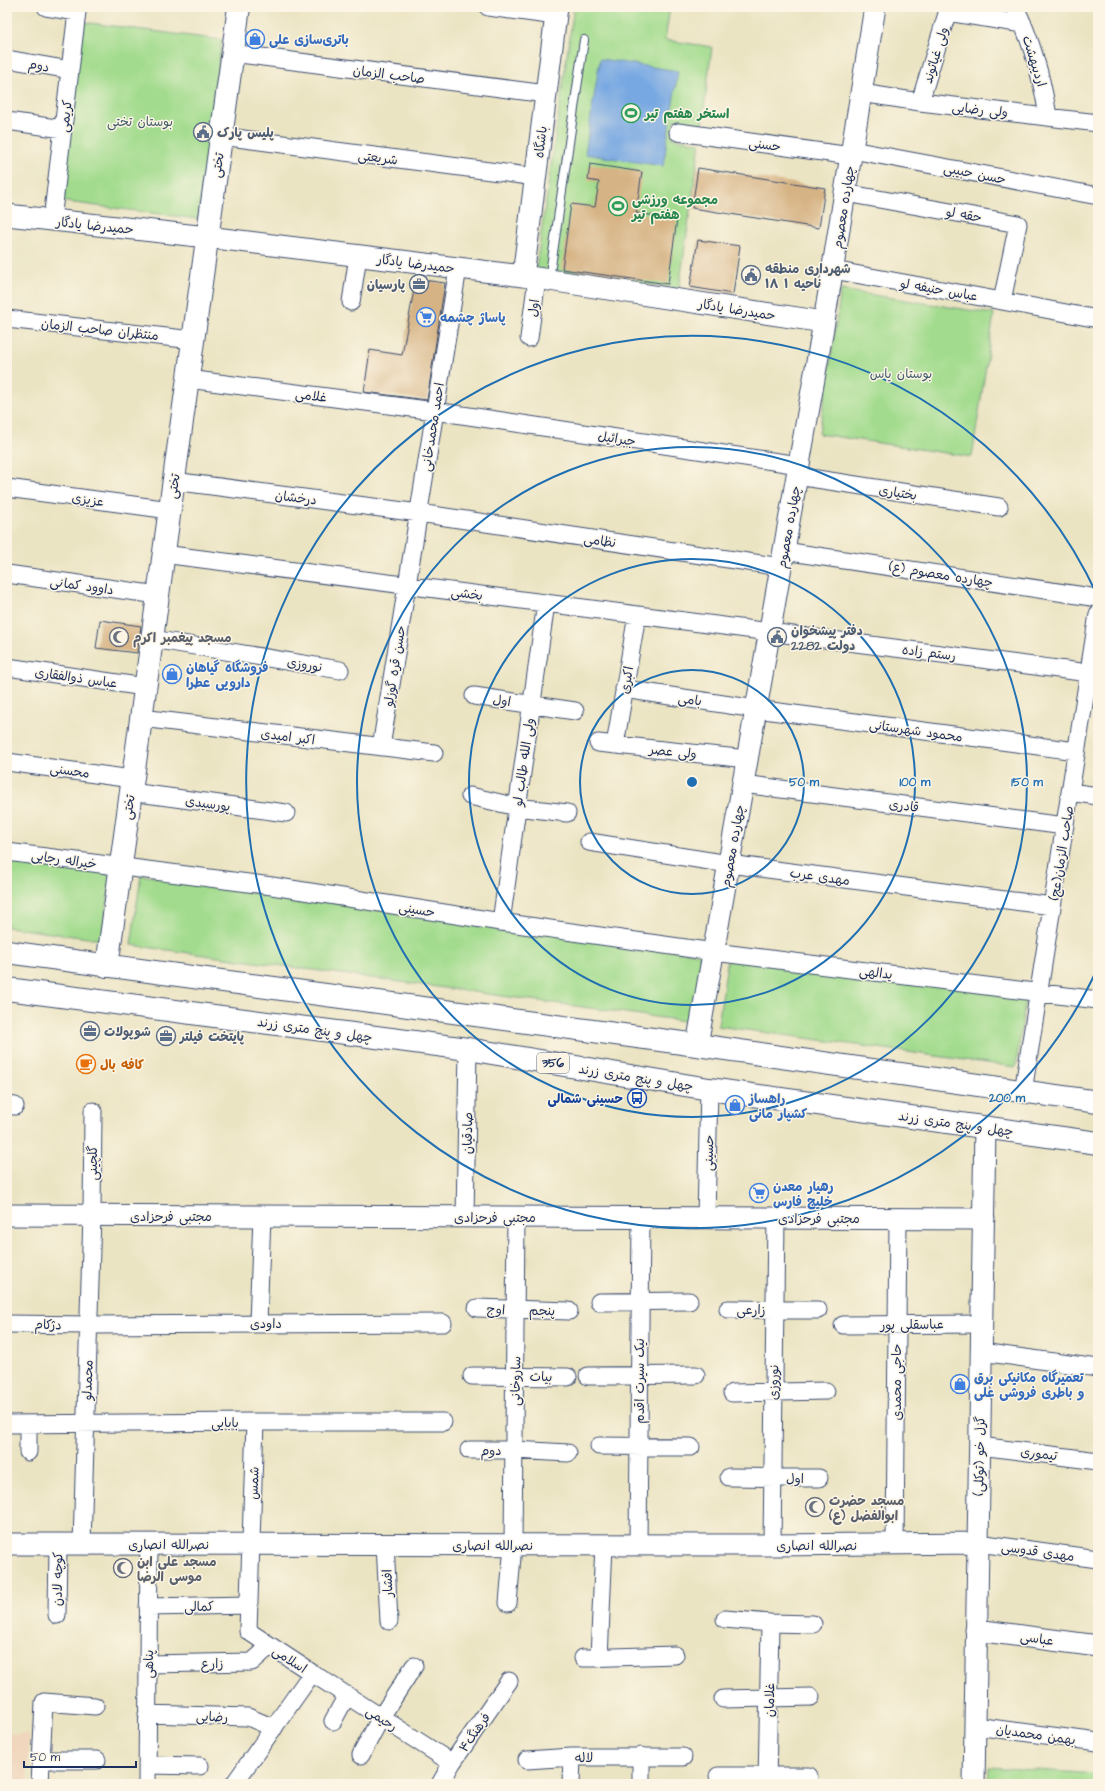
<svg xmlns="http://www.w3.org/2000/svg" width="1105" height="1791" viewBox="0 0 1105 1791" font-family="'Architects Daughter','Playpen Sans Arabic',sans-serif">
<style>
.built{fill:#f0d6bc}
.green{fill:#a2db8d;stroke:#5e8576}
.water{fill:#78a8e2;stroke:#4a6ca0}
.building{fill:#d6b384}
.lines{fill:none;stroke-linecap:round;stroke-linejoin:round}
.service-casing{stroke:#3a4a6d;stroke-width:10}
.minor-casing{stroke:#3a4a6d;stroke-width:19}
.tertiary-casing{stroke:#3a4a6d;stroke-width:23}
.secondary-casing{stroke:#3a4a6d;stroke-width:24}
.primary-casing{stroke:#3a4a6d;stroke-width:24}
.service{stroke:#fff;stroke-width:8}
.minor{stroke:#fff;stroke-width:17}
.tertiary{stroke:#fff;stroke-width:21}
.secondary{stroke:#fff;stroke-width:22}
.primary{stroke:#fff;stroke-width:22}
.ring{fill:none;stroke:#1f6fb2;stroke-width:2}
.labels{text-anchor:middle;stroke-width:3;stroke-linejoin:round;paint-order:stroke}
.shield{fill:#fcf5e5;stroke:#5e6a86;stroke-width:1}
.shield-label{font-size:12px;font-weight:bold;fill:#1b2f5e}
.shop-label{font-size:13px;font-weight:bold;fill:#366cbe;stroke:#fcf5e5;text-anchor:start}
.street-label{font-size:13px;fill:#1b2f5e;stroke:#fcf5e5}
.leisure-label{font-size:13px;font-weight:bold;fill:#27864d;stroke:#fcf5e5;text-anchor:start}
.park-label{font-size:13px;fill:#3d5a6a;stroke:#fcf5e5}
.service-label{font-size:13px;font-weight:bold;fill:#4e5e75;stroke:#fcf5e5;text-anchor:start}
.worship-label{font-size:13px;font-weight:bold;fill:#5b616d;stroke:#fcf5e5;text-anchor:start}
.food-label{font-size:13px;font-weight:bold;fill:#c56008;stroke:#fcf5e5;text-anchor:start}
.transit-label{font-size:13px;font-weight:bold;fill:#164399;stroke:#fcf5e5;text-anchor:end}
.centre{fill:#1f6fb2;stroke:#fcf5e5;stroke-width:2}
.ring-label{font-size:12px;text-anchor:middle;font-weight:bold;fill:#1f6fb2;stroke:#fcf5e5;stroke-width:3;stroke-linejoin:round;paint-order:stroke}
</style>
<rect width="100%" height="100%" fill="#fcf5e5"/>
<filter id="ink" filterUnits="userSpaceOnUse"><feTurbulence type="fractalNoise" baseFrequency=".025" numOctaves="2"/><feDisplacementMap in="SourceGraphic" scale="8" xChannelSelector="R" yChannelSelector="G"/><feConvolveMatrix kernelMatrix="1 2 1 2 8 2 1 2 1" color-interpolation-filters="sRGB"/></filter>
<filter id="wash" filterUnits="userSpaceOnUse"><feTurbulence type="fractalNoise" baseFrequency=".012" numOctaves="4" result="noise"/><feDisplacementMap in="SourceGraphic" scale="16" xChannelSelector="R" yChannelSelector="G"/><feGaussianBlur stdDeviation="0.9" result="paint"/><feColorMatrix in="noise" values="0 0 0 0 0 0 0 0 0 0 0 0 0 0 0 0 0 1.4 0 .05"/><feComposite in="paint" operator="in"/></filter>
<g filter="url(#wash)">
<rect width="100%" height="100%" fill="#ebe4c3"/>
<path class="built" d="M7 1734H29L27 1784H7Z"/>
<path class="green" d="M574 7H670L665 40 712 47 702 124 674 120 672 138 700 143 679 289 536 268Z
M82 22 222 40 198 219 59 201Z
M841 290 994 314 972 457 819 434Z
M7 855 112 870 102 940 7 927Z
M141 875 702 954 699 1023 131 945Z
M728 956 1026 996 1016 1067 718 1026Z
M989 1767 1098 1774V1784H988Z"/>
<path class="water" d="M600 59 678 71 663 166 585 154Z"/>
<g id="blocks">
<path class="building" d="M590 164 642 172 636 213 677 219 668 284 562 269 571 204 595 207 599 182 588 180Z
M698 168 825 188 819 228 692 208Z
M698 240 740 246 733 294 690 287Z
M416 279 445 283 427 400 364 392 370 350 402 355Z
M100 620 141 626 137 653 96 648Z"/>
</g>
</g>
<g filter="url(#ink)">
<use href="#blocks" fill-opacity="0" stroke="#3a4a6d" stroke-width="1"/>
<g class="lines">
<g class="service-casing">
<path id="service" d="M549 280 584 40"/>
</g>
<g class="minor-casing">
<path id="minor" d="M46 7 77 12 52 220
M488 7 556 16
M1015 7C1032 41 1042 79 1048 116
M947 12 1023 24
M232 53 546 94
M7 59 70 70
M861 93 920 102 1098 123
M920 102 949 7
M7 121 63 129
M678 132 851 156
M221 136 536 177
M852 150 1098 196
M833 270 1002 301 1018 224 845 193
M1002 301 1098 319
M351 302 358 256
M7 319 193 340
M529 338 537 279
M188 379 435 411 799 465
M797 476 999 507
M173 481 419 513 781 567
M7 488 170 510
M784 551 1098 598
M163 554 1089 673
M7 574 158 595
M152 639 340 670
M7 667 145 687
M624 689 756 709 1076 751
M474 696 575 711
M141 718 434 753
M598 743 747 759
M615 745 637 615
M381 747 458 268
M7 762 132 779
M743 784 1065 826
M131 792 286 813
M1070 792 1098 796
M470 796 517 807 567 813
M589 842 729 864 1052 906
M7 852 272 886 501 922 714 952 1098 1000
M501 922 546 603
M1023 1092 1098 614
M7 1105 15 1106
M465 1217 468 1049
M706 1218 709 1089
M599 1302 689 1301
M477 1308 569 1311
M728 1309 818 1310
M258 1323 262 1216
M7 1324 89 1325 443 1323
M843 1325 982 1324
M981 1352 1098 1368
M472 1376 568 1377
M588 1376 696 1375
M732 1393 826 1391
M7 1424 255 1422H443
M599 1446 691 1447
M980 1446 1098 1461
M469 1450H514L568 1453
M28 1452V1424
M729 1477 819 1478
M978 1543 1098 1559
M82 1544 92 1215 93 1111
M385 1544 389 1621
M638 1545 641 1217
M772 1545 776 1218
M895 1545 898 1219
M508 1603 513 1545 516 1217
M148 1607 249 1605
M57 1615 58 1544
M725 1619 770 1623 813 1624
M583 1658 675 1655
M599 1658 604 1545
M148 1664 252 1662 270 1646
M312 1673 452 1763
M723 1699 811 1697
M147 1714 248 1717 274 1728
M333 1721 347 1695
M975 1726 1098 1742
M361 1755 381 1717 414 1666
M641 1756V1784
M41 1760H97
M527 1760 572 1757H683
M147 1765 200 1766
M718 1776H809
M40 1784 44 1702 95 1706
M147 1784 149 1544
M234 1784 312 1673 248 1631 255 1422
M440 1784 452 1763 509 1681
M571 1784 572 1757
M767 1784 770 1623"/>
</g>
<g class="tertiary-casing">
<path id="tertiary" d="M7 215 207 237 523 276 824 322
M523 276 557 7
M697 1045 824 322 875 7
M7 1215 984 1219
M7 1544 772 1545 978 1543
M976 1630 1098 1646
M974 1784 985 1127"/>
</g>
<g class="secondary-casing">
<path id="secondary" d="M107 966 239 7"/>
</g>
<g class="primary-casing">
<path id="primary" d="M7 952 697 1045 1098 1102
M7 989 468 1049 709 1089 1098 1143"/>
</g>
<use href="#service" class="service"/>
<use href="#minor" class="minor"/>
<use href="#tertiary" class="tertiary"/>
<use href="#secondary" class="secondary"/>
<use href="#primary" class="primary"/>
</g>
</g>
<g class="ring">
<circle cx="692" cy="782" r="112"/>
<circle cx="692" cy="782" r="223"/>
<circle cx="692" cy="782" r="335"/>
<path d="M1098 967A446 446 0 1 1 1098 597"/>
</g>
<defs>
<g id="shop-ring" transform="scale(1)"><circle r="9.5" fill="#fcf5e5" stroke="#3f7fe0" stroke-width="1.5"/><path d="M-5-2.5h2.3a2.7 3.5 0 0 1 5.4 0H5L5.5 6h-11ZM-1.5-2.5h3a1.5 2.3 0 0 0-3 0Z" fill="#3f7fe0"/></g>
<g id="stadium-ring" transform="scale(1)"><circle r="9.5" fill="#fcf5e5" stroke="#2e9e5b" stroke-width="1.5"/><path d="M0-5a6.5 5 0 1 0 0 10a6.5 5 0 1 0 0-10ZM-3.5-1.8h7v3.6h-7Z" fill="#2e9e5b"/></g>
<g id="civic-ring" transform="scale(1)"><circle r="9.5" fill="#fcf5e5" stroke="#5c6f8a" stroke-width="1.5"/><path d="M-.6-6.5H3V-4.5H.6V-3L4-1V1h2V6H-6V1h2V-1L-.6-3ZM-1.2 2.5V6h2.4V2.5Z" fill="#5c6f8a"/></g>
<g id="office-ring" transform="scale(1)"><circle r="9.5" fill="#fcf5e5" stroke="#5c6f8a" stroke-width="1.5"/><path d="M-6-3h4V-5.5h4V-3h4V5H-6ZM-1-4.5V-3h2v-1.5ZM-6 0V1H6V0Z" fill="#5c6f8a"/></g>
<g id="supermarket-ring" transform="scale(1)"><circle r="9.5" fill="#fcf5e5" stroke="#3f7fe0" stroke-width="1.5"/><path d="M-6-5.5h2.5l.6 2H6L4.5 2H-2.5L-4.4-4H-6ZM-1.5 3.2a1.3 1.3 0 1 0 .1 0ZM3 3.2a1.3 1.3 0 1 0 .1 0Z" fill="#3f7fe0"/></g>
<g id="mosque-ring" transform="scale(1)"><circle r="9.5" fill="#fcf5e5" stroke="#6b7280" stroke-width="1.5"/><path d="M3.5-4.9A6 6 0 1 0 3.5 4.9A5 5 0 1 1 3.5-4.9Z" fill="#6b7280"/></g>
<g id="cafe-ring" transform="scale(1)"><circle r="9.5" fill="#fcf5e5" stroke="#e8710a" stroke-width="1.5"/><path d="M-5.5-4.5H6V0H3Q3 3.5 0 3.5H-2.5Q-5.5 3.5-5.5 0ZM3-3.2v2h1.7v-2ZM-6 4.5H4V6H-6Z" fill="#e8710a"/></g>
<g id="bus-ring" transform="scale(1)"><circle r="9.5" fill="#fcf5e5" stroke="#1a4fb4" stroke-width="1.5"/><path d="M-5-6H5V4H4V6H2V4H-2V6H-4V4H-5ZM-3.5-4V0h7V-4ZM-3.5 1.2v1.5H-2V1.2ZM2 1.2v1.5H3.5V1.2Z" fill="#1a4fb4"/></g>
</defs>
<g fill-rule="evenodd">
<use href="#shop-ring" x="255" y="39"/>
<use href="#stadium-ring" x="631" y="113"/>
<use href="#civic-ring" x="203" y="132"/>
<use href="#stadium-ring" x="618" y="206"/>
<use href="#civic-ring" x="751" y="275"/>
<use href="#office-ring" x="419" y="284"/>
<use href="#supermarket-ring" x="426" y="317"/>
<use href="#mosque-ring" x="119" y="637"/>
<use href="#civic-ring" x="777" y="637"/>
<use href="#shop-ring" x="172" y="674"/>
<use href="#office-ring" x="90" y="1031"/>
<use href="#office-ring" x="166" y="1036"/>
<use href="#cafe-ring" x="86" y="1064"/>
<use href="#bus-ring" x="637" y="1098"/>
<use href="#shop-ring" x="735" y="1105"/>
<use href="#supermarket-ring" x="759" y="1193"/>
<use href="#shop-ring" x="960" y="1384"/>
<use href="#mosque-ring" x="815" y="1507"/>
<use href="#mosque-ring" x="123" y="1568"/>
</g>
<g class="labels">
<rect class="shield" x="537" y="1053" width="32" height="20" rx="3"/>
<g class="shield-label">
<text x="553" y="1067">356</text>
</g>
<g class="shop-label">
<text x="269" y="44">باتری‌سازی علی</text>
<text x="440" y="322">پاساژ چشمه</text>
<text x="186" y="672">فروشگاه گیاهان<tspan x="186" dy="15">دارویی عطرا</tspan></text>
<text x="749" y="1103">راهساز<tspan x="749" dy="15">کشپار مانی</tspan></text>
<text x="773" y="1191">رهیار معدن<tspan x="773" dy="15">خلیج فارس</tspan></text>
<text x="974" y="1382">تعمیرگاه مکانیکی برق<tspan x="974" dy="15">و باطری فروشی علی</tspan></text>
</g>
<g class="street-label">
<text transform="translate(935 55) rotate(-73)" y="5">ولی غیاثوند</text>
<text transform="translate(1035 61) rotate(73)" y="5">اردیبهشت</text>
<text transform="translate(39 65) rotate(10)" y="5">دوم</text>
<text transform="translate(389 74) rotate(7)" y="5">صاحب الزمان</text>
<text transform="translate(980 109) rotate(6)" y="5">ولی رضایی</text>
<text transform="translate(65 116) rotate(-83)" y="5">کریمی</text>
<text transform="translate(540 142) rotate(-83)" y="5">باشگاه</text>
<text transform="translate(765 144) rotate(8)" y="5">حسنی</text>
<text transform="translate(378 157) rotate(7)" y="5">شریعتی</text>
<text transform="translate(217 165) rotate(-82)" y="5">تختی</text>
<text transform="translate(975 173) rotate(11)" y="5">حسن حبیبی</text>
<text transform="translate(843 207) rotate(-81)" y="5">چهارده معصوم</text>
<text transform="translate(964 214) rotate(10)" y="5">حقه لو</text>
<text transform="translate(95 225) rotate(6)" y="5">حمیدرضا یادگار</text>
<text transform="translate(416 263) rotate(7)" y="5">حمیدرضا یادگار</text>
<text transform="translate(939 289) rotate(10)" y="5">عباس حنیفه لو</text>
<text transform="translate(533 308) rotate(-82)" y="5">اول</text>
<text transform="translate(737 309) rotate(9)" y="5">حمیدرضا یادگار</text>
<text transform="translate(100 329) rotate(6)" y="5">منتظران صاحب الزمان</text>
<text transform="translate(311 395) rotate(7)" y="5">غلامی</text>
<text transform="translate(432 427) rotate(-81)" y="5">احمد محمدخانی</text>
<text transform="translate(617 438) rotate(9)" y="5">جبرائیل</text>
<text transform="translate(173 486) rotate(-82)" y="5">تختی</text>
<text transform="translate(898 492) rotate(9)" y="5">بختیاری</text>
<text transform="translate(296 497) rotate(7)" y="5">درخشان</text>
<text transform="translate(88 499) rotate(8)" y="5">عزیزی</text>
<text transform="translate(788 527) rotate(-80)" y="5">چهارده معصوم</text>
<text transform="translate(600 540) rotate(8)" y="5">نظامی</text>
<text transform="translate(941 574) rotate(9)" y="5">چهارده معصوم (ع)</text>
<text transform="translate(82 585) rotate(8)" y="5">داوود کمانی</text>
<text transform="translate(467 593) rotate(7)" y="5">بخشی</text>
<text transform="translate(929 652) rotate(7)" y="5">رستم زاده</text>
<text transform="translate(305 664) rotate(9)" y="5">نوروزی</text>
<text transform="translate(394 666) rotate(-81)" y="5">حسن قره گوزلو</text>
<text transform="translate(76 677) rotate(8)" y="5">عباس ذوالفقاری</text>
<text transform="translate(626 680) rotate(-80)" y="5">اکبری</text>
<text transform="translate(690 699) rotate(8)" y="5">بامی</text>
<text transform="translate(502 700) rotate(9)" y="5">اول</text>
<text transform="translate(916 730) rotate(8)" y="5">محمود شهرستانی</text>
<text transform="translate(288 736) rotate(7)" y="5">اکبر امیدی</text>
<text transform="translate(673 751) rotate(6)" y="5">ولی عصر</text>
<text transform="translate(523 762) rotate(-82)" y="5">ولی الله طالب لو</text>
<text transform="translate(70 770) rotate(8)" y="5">محسنی</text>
<text transform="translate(208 803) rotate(8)" y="5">پورسیدی</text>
<text transform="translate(904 805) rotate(7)" y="5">قادری</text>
<text transform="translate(128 807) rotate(-82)" y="5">تختی</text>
<text transform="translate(732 846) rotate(-80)" y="5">چهارده معصوم</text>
<text transform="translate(1061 853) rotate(-81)" y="5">صاحب الزمان(عج)</text>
<text transform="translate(64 859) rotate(8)" y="5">خیراله رجایی</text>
<text transform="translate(820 876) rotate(8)" y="5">مهدی عرب</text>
<text transform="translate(417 909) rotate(9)" y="5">حسینی</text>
<text transform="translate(876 972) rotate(7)" y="5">یدالهی</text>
<text transform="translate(315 1029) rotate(8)" y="5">چهل و پنج متری زرند</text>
<text transform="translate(636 1077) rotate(9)" y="5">چهل و پنج متری زرند</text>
<text transform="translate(956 1123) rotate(8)" y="5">چهل و پنج متری زرند</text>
<text transform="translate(467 1133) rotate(-89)" y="5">صادقیان</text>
<text transform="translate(708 1153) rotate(-89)" y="5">حسینی</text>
<text transform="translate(92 1163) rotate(-90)" y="5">گلچینی</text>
<text x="171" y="1221">مجتبی فرحزادی</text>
<text x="495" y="1222">مجتبی فرحزادی</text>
<text x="819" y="1223">مجتبی فرحزادی</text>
<text transform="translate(496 1309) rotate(3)" y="5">اوج</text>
<text x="751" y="1314">زارعی</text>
<text transform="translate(542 1310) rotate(1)" y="5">پنجم</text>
<text x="266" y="1328">داودی</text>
<text transform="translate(48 1324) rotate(1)" y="5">دژکام</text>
<text transform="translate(912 1324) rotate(-1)" y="5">عباسقلی پور</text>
<text transform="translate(541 1376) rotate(1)" y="5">بیات</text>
<text transform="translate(87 1380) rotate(-88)" y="5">محمدلو</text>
<text transform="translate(515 1381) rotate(-89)" y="5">ساروخانی</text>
<text transform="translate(639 1381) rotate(-90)" y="5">نیک سیرت اقدم</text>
<text transform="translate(773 1382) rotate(-89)" y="5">نوروزی</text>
<text transform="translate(896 1382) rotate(-90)" y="5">حاجی محمدی</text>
<text x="225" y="1427">بابایی</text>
<text x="491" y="1455">دوم</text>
<text transform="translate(1039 1453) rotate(7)" y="5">تیموری</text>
<text transform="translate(979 1456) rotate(-89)" y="5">گزل خو (توکلی)</text>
<text x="795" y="1483">اول</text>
<text transform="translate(253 1483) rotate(-88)" y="5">شمس</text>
<text x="169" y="1549">نصرالله انصاری</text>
<text x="493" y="1550">نصرالله انصاری</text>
<text x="817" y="1550">نصرالله انصاری</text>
<text transform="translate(1038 1551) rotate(8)" y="5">مهدی قدوسی</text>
<text transform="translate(57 1579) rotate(-89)" y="5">کوچه لادن</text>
<text transform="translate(387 1583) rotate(-92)" y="5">افشار</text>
<text transform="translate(199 1606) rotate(-1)" y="5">کمالی</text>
<text transform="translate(1037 1638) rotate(8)" y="5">عباسی</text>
<text transform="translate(290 1659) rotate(33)" y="5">اسلامی</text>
<text transform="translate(212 1663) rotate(-1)" y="5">زارع</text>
<text transform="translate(148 1664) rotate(-89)" y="5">پناهی</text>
<text transform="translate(769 1700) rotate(-89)" y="5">غلامان</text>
<text transform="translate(212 1716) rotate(2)" y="5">رضایی</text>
<text transform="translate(382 1718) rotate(33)" y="5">رحیمی</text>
<text transform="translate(474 1732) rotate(-55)" y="5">فرهنگ۴</text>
<text transform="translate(1036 1734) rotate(8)" y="5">بهمن محمدیان</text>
<text transform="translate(584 1757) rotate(-1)" y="5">لاله</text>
</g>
<g class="leisure-label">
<text x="645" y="118">استخر هفتم تیر</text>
<text x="632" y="204">مجموعه ورزشی<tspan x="632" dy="15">هفتم تیر</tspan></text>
</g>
<g class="park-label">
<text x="140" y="126">بوستان تختی</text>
<text x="901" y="378">بوستان یاس</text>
</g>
<g class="service-label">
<text x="217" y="137">پلیس پارک</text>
<text x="765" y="273">شهرداری منطقه<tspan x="765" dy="15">۱۸ ناحیه ۱</tspan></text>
<text x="405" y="289" text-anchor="end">پارسیان</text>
<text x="791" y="635">دفتر پیشخوان<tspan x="791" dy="15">دولت 2282</tspan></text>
<text x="104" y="1036">شوپولات</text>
<text x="180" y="1041">پایتخت فیلتر</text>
</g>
<g class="worship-label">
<text x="133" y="642">مسجد پیغمبر اکرم</text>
<text x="829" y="1505">مسجد حضرت<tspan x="829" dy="15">ابوالفضل (ع)</tspan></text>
<text x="137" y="1566">مسجد علی ابن<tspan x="137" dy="15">موسی الرضا</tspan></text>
</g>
<g class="food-label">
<text x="100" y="1069">کافه بال</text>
</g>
<g class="transit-label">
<text x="623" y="1103">حسینی شمالی</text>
</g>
</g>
<circle cx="692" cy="782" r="6" class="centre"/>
<g class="ring-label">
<text x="804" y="786">50 m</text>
<text x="915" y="786">100 m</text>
<text x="1027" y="786">150 m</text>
<text x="1007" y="1102">200 m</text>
</g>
<rect width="1105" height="1791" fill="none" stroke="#fcf5e5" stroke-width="24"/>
<path d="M24 1761v6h112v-6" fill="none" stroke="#1b2f5e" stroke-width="2"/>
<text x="30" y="1761" font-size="12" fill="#1b2f5e" stroke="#fcf5e5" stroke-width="3" paint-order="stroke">50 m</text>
</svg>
